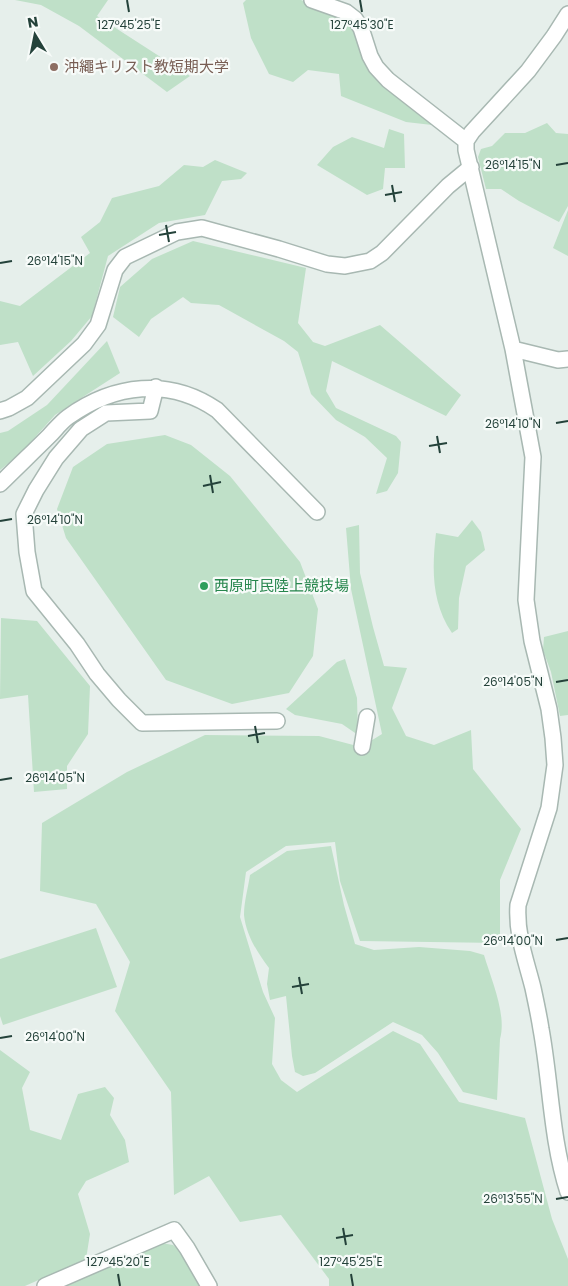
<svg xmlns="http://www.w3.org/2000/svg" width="568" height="1286" viewBox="0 0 568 1286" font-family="Poppins,'Noto Sans JP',sans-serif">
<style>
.green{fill:#bfe0c8}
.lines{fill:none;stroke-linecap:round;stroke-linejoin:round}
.minor-casing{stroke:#a8b8b2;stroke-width:18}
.minor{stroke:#fff;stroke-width:15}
.ticks{fill:none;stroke:#24423a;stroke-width:2}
.education-dot{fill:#8d6e63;stroke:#f7fbf9;stroke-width:2}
.leisure-dot{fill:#2e9e5b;stroke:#f7fbf9;stroke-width:2}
.labels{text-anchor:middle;stroke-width:4.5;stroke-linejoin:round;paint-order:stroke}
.education-label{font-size:15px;fill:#785e54;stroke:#f7fbf9;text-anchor:start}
.leisure-label{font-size:15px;fill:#27864d;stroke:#f7fbf9;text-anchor:start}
.ticks-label{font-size:12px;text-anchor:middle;fill:#24423a;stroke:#f7fbf9;stroke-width:4.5;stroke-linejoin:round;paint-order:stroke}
</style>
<rect width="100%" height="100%" fill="#e6efeb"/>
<path class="green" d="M15 0H108L97 16 190 76 167 92 79 26 41 5Z
M246 0H301L338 15 351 25 370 70 387 89 432 125 406 122 341 96 339 74 308 70 293 82 269 74 251 38 243 3Z
M547 123 556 133 568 134V206L559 222 519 201 501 189H486L478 157 481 149 492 146 505 133H525Z
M389 129 404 134 405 168H385L383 189 367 195 317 165 333 147 352 137 384 148Z
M215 160 247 173 241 179 222 181 205 215 159 223 108 256 92 316 71 341 33 376 18 342 0 345V301L20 306 90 253 81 237 100 222 112 198 159 186 184 165 203 167Z
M568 210V256L553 248Z
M193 241 306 268 298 323 313 342 325 346 380 325 461 395 446 416 332 361 326 391 336 408 396 436 401 442 398 473 387 491 376 494 387 458 365 437 336 420 311 394 298 352 284 341 219 305 191 303 183 297 151 319 139 337 113 317 120 287 152 259Z
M107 341 120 373 55 415 20 454 0 470V433L8 431 47 405Z
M165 435 191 445 230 476 300 562 318 609 313 656 289 693 232 704 166 680 66 538 57 509 73 467 107 444Z
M472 520 481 532 485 550 466 566 459 598 458 629 452 633C431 602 432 568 436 533L458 537Z
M359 525 360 573 373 627 384 666 407 668 392 708 406 736 434 745 471 730 473 769 521 829 500 880V943L360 941 340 881 335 842 286 846 246 872 240 917 263 992 275 1018 272 1064 281 1080 297 1092 393 1031 420 1044 459 1102 525 1118 552 1219 568 1259V1286H329V1279L281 1215 240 1222 209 1176 174 1195 171 1092 115 1011 130 962 96 904 40 891 42 823 127 772 205 735 319 736 361 747 382 734 351 589 346 528Z
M1 618 37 621 90 686 88 734 67 766V789L34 792 28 695 0 699Z
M568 631V715L560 716 551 672 543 650 544 637Z
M345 659 357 698 358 735 342 724 295 715 286 709 337 662Z
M331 846 344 905 355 944 374 950 419 947 470 951 484 955C491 979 507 1014 500 1039L497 1100 463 1092 438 1053 422 1035 393 1022 315 1073 303 1076 295 1072 292 1056 286 996 270 1000 267 984 269 968C257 952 246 935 244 915 244 902 248 888 250 875L287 851Z
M96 928 117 987 3 1025 0 1016V959Z
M0 1050 30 1072 22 1088 30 1130 61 1140 78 1094 105 1087 114 1098 110 1115 125 1140 129 1162 86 1181 78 1194 90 1234 86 1259 25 1286H0Z
M161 1243 173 1245 182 1252 200 1286H61Z"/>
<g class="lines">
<g class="minor-casing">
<path id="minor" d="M312 0 346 12 355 19 361 28 370 56 376 67 388 80 466 141
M568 14 554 36 528 71 472 132 466 141V150L513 349 533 457 526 600 532 641 549 709 553 738 555 765 549 808 518 905C516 935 526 960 533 988 536 1002 539 1016 541 1029 551 1084 551 1139 568 1192
M513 349 558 360 568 359
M156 387 150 411 106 413 81 429 56 458 36 490 24 514 27 552 34 591 77 644 97 674 119 700 142 723 277 721
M0 411 9 408 27 398 84 344 98 325 115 270 125 257 177 232 202 228 279 249 327 264 345 266 370 261 382 253 448 186 471 167
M0 484C16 468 33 452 49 436 55 430 61 422 68 417 114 384 169 377 217 410L317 512
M362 747 367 717
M45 1286 174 1230 187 1248 209 1286"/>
</g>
<use href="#minor" class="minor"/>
</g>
<path class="ticks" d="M127 0 129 12M360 0 362 12M556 165 568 163M392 185 395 202M385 195 402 192M166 225 169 242M159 235 176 232M0 263 12 261M556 423 568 421M437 436 440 453M429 446 447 443M210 475 213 493M203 486 221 482M0 521 12 519M556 682 568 680M255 726 258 743M248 736 265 733M0 780 12 778M556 940 568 938M299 977 302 994M292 987 309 984M0 1038 12 1036M556 1199 568 1197M343 1228 346 1245M336 1238 353 1235M118 1274 120 1286M351 1274 353 1286"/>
<circle class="education-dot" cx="54" cy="67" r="5"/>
<circle class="leisure-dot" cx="204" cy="586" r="5"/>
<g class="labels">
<g class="education-label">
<text x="64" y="72">沖繩キリスト教短期大学</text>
</g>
<g class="leisure-label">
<text x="214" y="591">西原町民陸上競技場</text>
</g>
</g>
<g class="ticks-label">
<text x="362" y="29">127°45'30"E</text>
<text x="129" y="29">127°45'25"E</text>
<text x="513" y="169">26°14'15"N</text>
<text x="55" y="265">26°14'15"N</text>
<text x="513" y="428">26°14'10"N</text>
<text x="55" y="524">26°14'10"N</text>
<text x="513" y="686">26°14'05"N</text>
<text x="55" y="782">26°14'05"N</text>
<text x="513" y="945">26°14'00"N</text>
<text x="55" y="1041">26°14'00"N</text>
<text x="513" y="1203">26°13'55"N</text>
<text x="118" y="1266">127°45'20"E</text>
<text x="351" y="1266">127°45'25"E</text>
</g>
<g transform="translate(35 35) rotate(350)" stroke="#f7fbf9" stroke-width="4" paint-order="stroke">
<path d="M0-4L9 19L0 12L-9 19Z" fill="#24423a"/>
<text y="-8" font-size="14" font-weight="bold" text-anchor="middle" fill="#24423a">N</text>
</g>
</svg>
